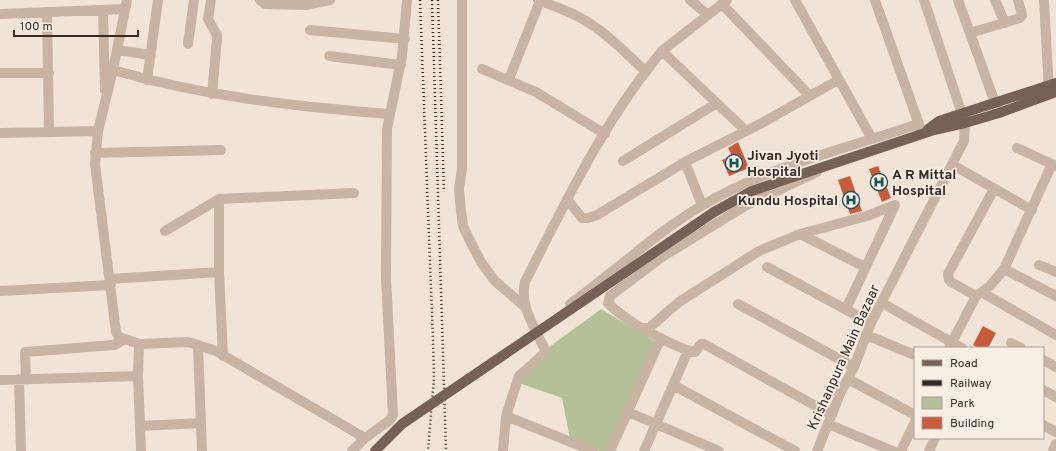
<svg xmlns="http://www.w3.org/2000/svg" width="1056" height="451" viewBox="0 0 1056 451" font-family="Overpass,sans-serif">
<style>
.green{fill:#b4c097}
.building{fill:#c95b3d}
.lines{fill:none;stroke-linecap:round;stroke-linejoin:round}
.minor{stroke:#c9b3a3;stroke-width:10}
.major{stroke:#776056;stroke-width:10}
.rail{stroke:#342925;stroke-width:2.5;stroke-dasharray:1 3;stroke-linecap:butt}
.major-bridge{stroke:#776056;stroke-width:10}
.labels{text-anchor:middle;stroke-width:3.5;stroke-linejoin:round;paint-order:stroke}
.poi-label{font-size:14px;font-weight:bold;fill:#342925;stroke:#f9eee3;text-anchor:start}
.street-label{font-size:14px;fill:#342925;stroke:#f9eee3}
</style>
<rect width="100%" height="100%" fill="#f1e4d7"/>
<path class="green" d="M601 309 656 342 605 451H599L570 439 562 398 519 383 522 367Z"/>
<path class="building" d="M738 142 749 168 729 176 722 160 732 156 728 148Z
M878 166 891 198 882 202 869 169Z
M850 176 862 211 850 214 838 180Z
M983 326 996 333 988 348H979L973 345Z"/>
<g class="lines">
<path class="minor" d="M127 0 113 70 98 131 95 164 116 332 119 337 139 344 188 342 216 351 365 438
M211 0 208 19 217 35V39L212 94
M260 0 265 4 306 5 330 0
M462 0V168L459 189 461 211 463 226 470 241 481 262 495 281 524 306
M538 0C554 6 572 12 586 21 609 35 627 54 646 72
M690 0 708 15
M795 0 872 139
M875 0 921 130
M958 0 998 111
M995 0 1005 23
M1044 0 1049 92
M722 4 809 95
M103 10 105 90
M47 12 49 132
M0 14 125 9
M310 30 405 39
M970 33 1020 18 1022 15 1018 0
M188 44 194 0
M117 50 151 55
M662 51 745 130
M329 56 401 65
M482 69 536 92 605 134
M113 70C206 97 293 106 388 114
M0 73H49
M509 79 540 1
M147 80 158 0
M0 133 98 131
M1017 148 1056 166
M95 153 221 150
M623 161 717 103
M685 162 702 205
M953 165 1032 210
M817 172 745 206 662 257 610 296 608 303C626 322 668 344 693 352H695L701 344H704L832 415
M219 199V272L223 356
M567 199 582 218H588L597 215 685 162 762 123 838 80
M165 231 219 199 354 193
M800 234 865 267
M1039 265 1056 272
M767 267 871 323
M1004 269 1056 296
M110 279 219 272
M0 291 111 285
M983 293 1056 335
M976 296 951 282 949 280 948 274 994 189
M882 303 962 348
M570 304C615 272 655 233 703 205 769 166 846 149 918 124
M738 304 854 367
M846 309 895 205
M643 328H649L679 302 759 251 800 234 867 216 895 205
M866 335 915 355
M1011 343 1021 348
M139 344 138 376 141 451
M198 345 202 451
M949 348 976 296 990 286 1004 269 1052 164
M1043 360 1056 367
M19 379 21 451
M26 379 25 352 114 345 125 339
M848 379 915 415
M0 380 138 376
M673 385 795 451
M1043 390 1056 397
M628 412 719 451
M506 416 593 451
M828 424 893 451
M1043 425 1056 432
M140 426 201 423
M352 451 365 438 390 420 393 415 386 278 387 129 402 56 407 0
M503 451 506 416 519 376 546 352C536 329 519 307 525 282 565 203 605 119 662 51L727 0
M610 451 661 338
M644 451 688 351
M817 451 840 394 854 367 871 323 964 141 965 123 924 0
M901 451 915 422
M929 451 935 438
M1053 451 1056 444"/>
<path class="major" d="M928 129 939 121 1056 83
M784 180 934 130 965 123 999 113 1056 92"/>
<path class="rail" d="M420 0 433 340 434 378 428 451
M432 0 446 451
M438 0 444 192"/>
<path class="major-bridge" d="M375 451 402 424 714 212 752 191 784 180"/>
</g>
<defs>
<g id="hospital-ring" transform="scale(0.9)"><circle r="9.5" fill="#f9eee3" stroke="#1a5456" stroke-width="1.5"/><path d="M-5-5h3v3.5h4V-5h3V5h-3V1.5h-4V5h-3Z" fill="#1a5456"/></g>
</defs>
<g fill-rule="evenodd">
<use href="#hospital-ring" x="734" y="163"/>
<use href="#hospital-ring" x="879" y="182"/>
<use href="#hospital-ring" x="851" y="200"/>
</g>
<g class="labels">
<g class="poi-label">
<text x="747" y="160">Jivan Jyoti<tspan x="747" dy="16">Hospital</tspan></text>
<text x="892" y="179">A R Mittal<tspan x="892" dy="16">Hospital</tspan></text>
<text x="838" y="205" text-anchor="end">Kundu Hospital</text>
</g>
<g class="street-label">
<text transform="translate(843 357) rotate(-66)" y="5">Krishanpura Main Bazaar</text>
</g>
</g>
<rect x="914" y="347" width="130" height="92" fill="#f9eee3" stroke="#aa9f97"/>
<rect x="922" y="360" width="20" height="6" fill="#776056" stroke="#aa9f97"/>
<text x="950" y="367" font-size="12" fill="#342925">Road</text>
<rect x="922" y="380" width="20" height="6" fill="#342925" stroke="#aa9f97"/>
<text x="950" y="387" font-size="12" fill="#342925">Railway</text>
<rect x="922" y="397" width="20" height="12" fill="#b4c097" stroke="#aa9f97"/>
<text x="950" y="407" font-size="12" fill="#342925">Park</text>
<rect x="922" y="417" width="20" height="12" fill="#c95b3d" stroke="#aa9f97"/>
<text x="950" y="427" font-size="12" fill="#342925">Building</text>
<path d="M14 30v6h124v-6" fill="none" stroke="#342925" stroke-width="2"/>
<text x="20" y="30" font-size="12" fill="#342925" stroke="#f9eee3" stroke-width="3" paint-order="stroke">100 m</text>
</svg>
